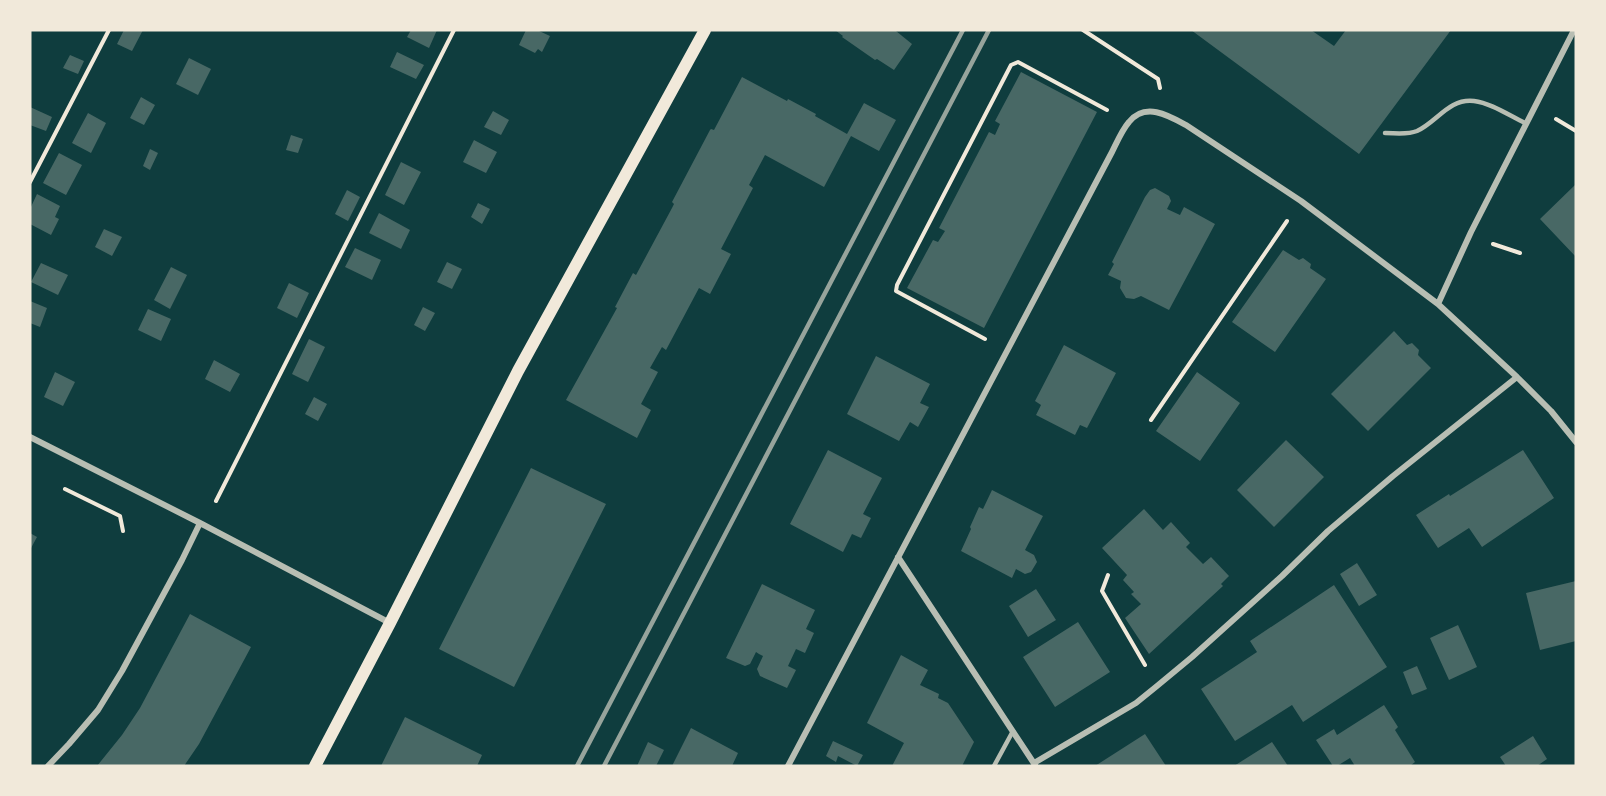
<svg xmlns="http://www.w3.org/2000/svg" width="1606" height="796" viewBox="0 0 1606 796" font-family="'Work Sans',sans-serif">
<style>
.building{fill:#486865}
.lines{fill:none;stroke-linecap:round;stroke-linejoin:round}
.path{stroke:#f1e9da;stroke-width:4}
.service{stroke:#b8beb3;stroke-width:4.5}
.minor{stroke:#b8beb3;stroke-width:6}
.secondary{stroke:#f1e9da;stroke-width:12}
.rail{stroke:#97a49c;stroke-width:4.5}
</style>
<rect width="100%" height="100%" fill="#0f3d3e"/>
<path class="building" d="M124 30H143L132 51 117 44Z
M411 30H437L429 48 407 37Z
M526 30H537L550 36 542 52 538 49 535 53 519 45Z
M835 30H896V31L912 44 894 70 877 59 875 60 842 37 843 36Z
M1191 30H1311L1334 46 1346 30H1451L1359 154Z
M397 52 424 65 416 79 390 67Z
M70 55 84 61 78 74 63 68Z
M189 58 211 69 198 95 176 84Z
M1021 72 1097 112 984 328 907 288 933 240 938 242 945 231 939 228 989 132 995 135 1000 124 995 121Z
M742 77 787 101 788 99 816 114 815 116 847 134 864 103 896 120 879 151 851 136 824 187 765 155 749 185 753 188 721 249 731 254 710 294 699 288 666 350 662 347 650 368 658 372 641 404 651 410 637 438 566 400 617 308 615 307 633 273 636 275 672 208 674 204 672 202 710 130 711 129 714 130Z
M141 97 155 105 144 125 130 118Z
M30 107 52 117 46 131 30 125Z
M493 111 509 120 501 135 484 127Z
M88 113 106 123 91 153 72 143Z
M291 135 303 139 298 153 286 150Z
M474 140 497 152 486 173 463 162Z
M150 149 158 153 150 170 143 166Z
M59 153 82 165 66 195 43 183Z
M401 162 421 172 404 205 385 195Z
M1576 184V257L1540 219Z
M1155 188 1169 196 1171 201 1167 209 1180 215 1184 207 1215 224 1169 310 1141 296 1134 299 1126 298 1120 288 1121 281 1108 275 1114 264 1112 262 1145 197 1150 190Z
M347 190 360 197 348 221 335 214Z
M37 194 60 206 55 217 59 219 51 235 30 224V209Z
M478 203 490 209 482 224 471 217Z
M379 213 410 230 401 249 369 233Z
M104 229 122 237 112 256 95 247Z
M355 248 381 260 372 280 345 267Z
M1283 250 1299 260 1303 258 1311 264 1310 268 1326 279 1275 352 1232 322Z
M447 262 462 269 452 289 437 282Z
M41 263 68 275 58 295 31 282Z
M171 267 187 275 170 309 154 300Z
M289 283 309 293 297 318 277 308Z
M30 301 47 308 40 327 30 323Z
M423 307 435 313 425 331 414 325Z
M148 309 171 319 161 341 138 330Z
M1394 331 1407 345 1412 343 1419 350 1418 355 1431 368 1368 431 1331 394Z
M309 339 325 347 308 382 292 374Z
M1064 345 1116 373 1087 428 1080 425 1075 435 1036 415 1041 405 1035 401Z
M876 356 930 384 920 403 929 407 918 427 910 422 899 441 847 414Z
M214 360 240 374 230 392 205 379Z
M55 372 75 382 63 406 44 397Z
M1197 372 1240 403 1200 461 1156 431Z
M314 397 327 404 318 421 305 414Z
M1286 440 1324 477 1274 527 1237 490Z
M828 450 882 478 863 514 871 518 861 538 852 534 843 552 790 524Z
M1523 450 1554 498 1482 547 1469 528 1438 548 1416 515 1449 494 1450 496Z
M531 468 606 504 514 687 439 649Z
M992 490 1043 516 1025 550 1034 555 1037 562 1031 572 1025 574 1016 569 1012 578 961 551 971 529 970 527 979 507 983 509Z
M1144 509 1163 530 1171 522 1190 543 1186 547 1203 564 1211 557 1229 576 1221 584 1223 586 1149 654 1125 618 1141 604 1131 594 1134 592 1123 580 1127 575 1102 548Z
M30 533 37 537 30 550Z
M1357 563 1377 595 1359 606 1340 574Z
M1576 581V641L1540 650 1526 593Z
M762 584 815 610 806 629 814 633 805 653 796 649 788 666 796 670 787 688 760 676 757 669 763 656 759 654 756 652 750 664 745 666 726 658Z
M1334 585 1387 667 1303 722 1292 705 1235 741 1201 689 1257 652 1250 641Z
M1036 589 1056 620 1028 637 1009 606Z
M190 614 251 647 199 744 184 766H97L122 735 140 708Z
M1078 622 1110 672 1055 707 1023 657Z
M1458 625 1477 667 1449 680 1430 638Z
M901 655 928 670 920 685 939 694 938 698 948 703 974 742 962 766H892L904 743 867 723Z
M1417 666 1427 689 1412 695 1403 672Z
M1384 705 1398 727 1395 730 1415 762 1410 766H1355L1350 758 1337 766H1333L1316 740 1334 729 1337 735Z
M405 717 482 755 477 766H381Z
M691 728 738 753 732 766H672Z
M1145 734 1166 766H1095Z
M1533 736 1547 759 1537 766H1506L1500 757Z
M833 741 863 755 857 766 838 756 836 762 826 756Z
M648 742 664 750 656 766H637Z
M1272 742 1288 766H1234Z"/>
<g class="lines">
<path class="path" d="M1083 30 1158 79 1160 88
M1556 119 1576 131
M30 182 109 30
M1493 244 1520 253
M985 339 896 291 897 285 1011 65 1018 62 1107 110
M1151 420 1287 221
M65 489 120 516 123 531
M216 501 454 30
M1108 575 1102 591 1145 665"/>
<path class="service" d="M1385 133C1396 133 1407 135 1417 131 1437 122 1449 98 1474 101 1491 103 1510 116 1525 123
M994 766 1013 731"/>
<path class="minor" d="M1438 304 1471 232 1574 30
M30 437 200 523 390 623
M898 557 1035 765
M1034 763 1136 703 1157 686 1192 657 1282 576 1328 531 1393 476 1517 377
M48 766 69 744 98 710 122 671 182 560 200 523
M788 766 1112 152C1117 142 1122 130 1129 122 1145 102 1168 115 1186 125L1301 201 1438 304 1517 377 1551 411 1576 442"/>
<path class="secondary" d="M315 766 390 623 518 371 705 30"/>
<path class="rail" d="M577 766 963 30
M604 766 989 30"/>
</g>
<rect width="1606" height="796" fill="none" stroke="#f1e9da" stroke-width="63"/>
</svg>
